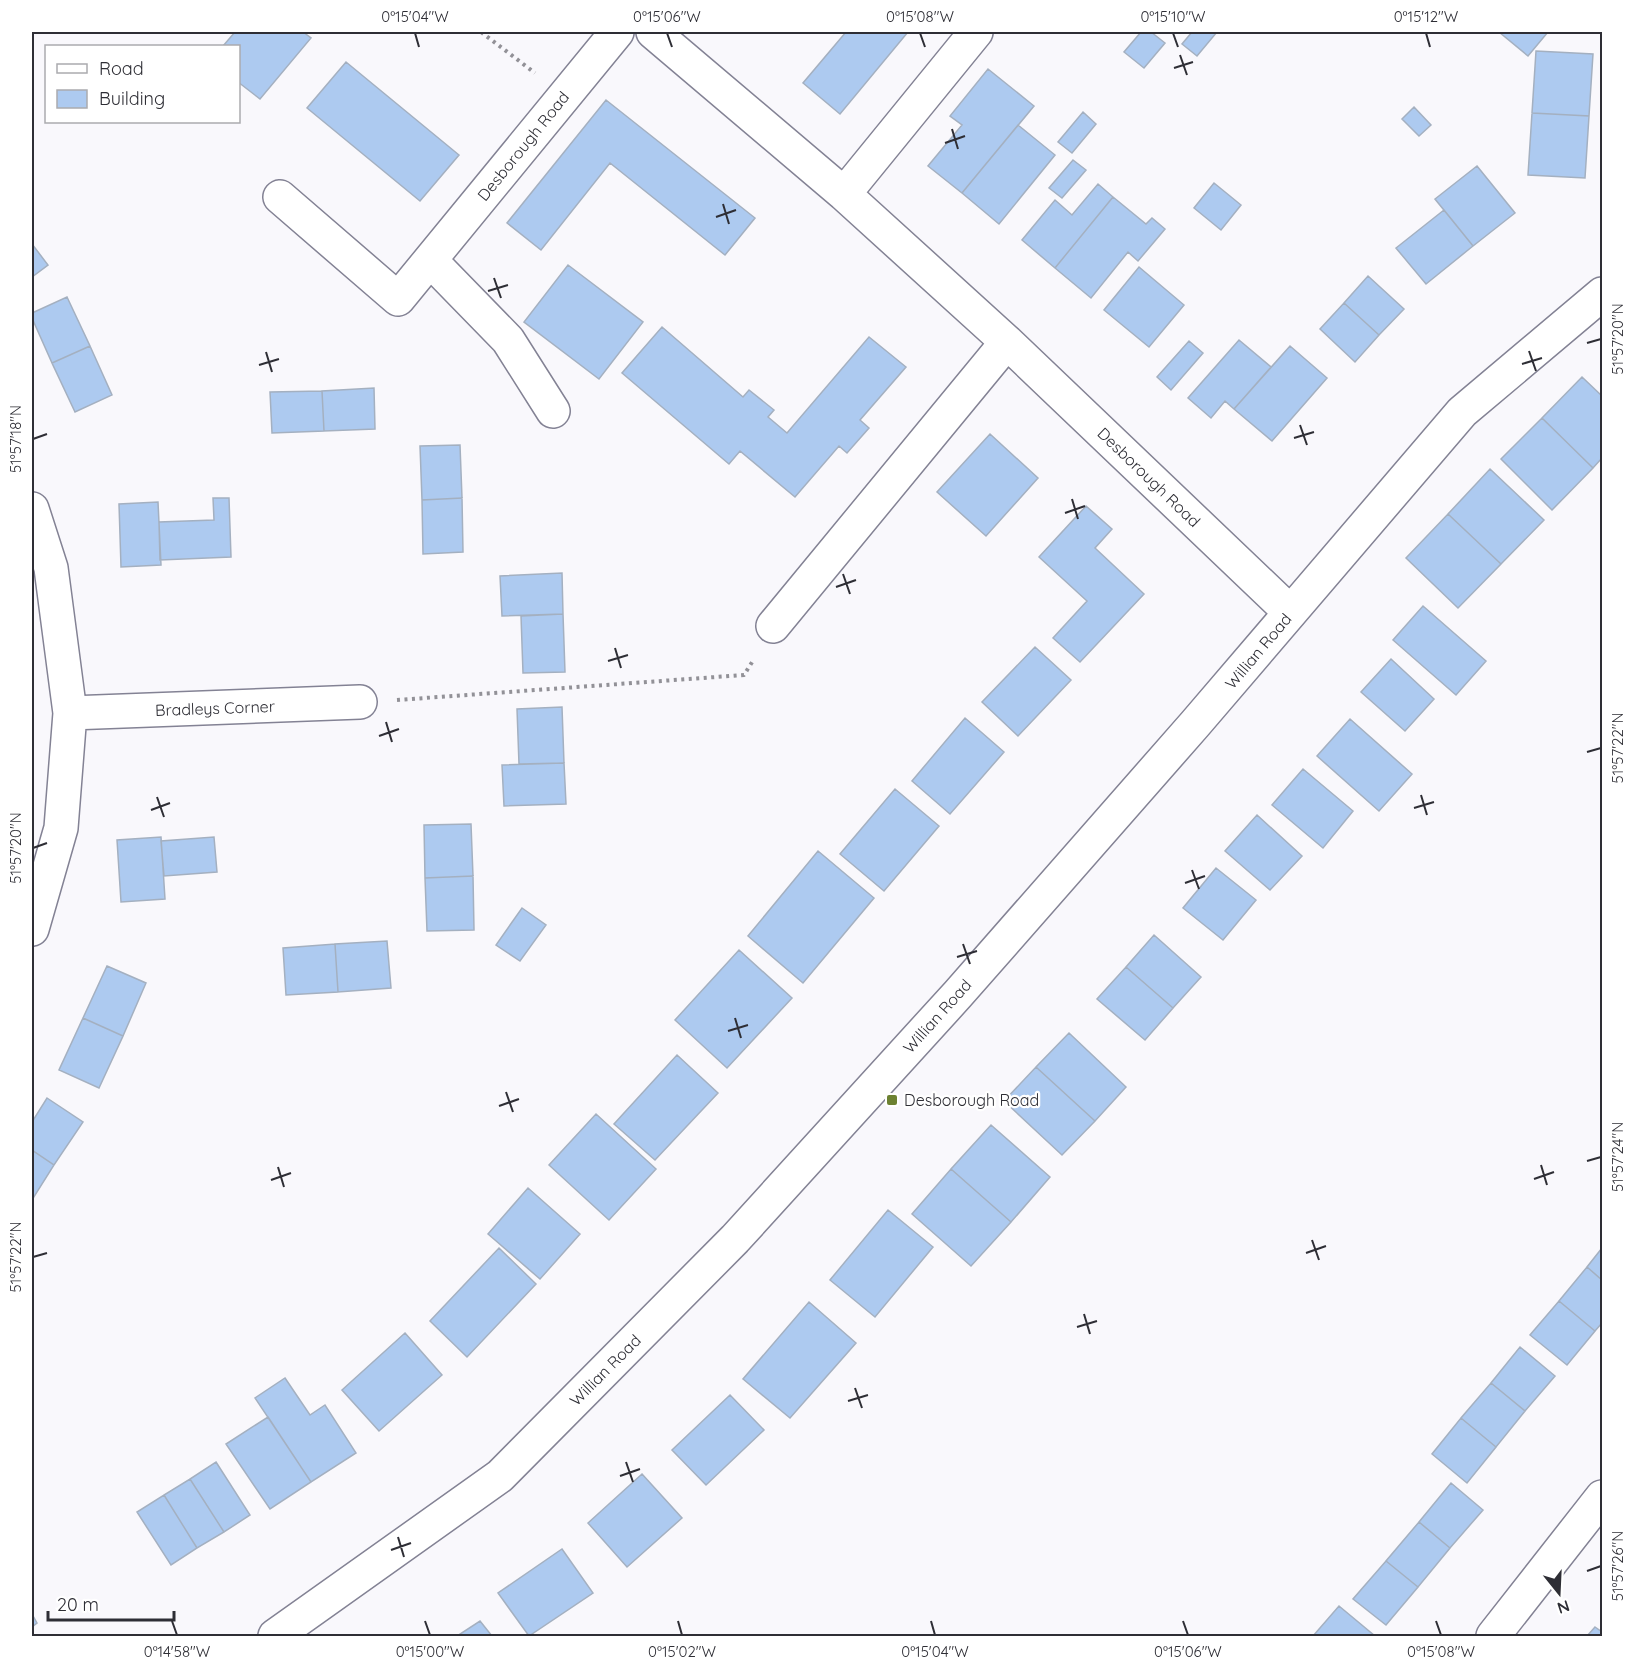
<svg xmlns="http://www.w3.org/2000/svg" width="1634" height="1668" viewBox="0 0 1634 1668" font-family="Quicksand,sans-serif">
<style>
.building{fill:#adcaf0;stroke:#a4b0c0;stroke-width:1.5}
.lines{fill:none;stroke-linecap:round;stroke-linejoin:round}
.street-casing{stroke:#838294;stroke-width:36}
.secondary-casing{stroke:#838294;stroke-width:36}
.path{stroke:#929197;stroke-width:4;stroke-dasharray:3 4.5;stroke-linecap:butt}
.street{stroke:#fff;stroke-width:33}
.secondary{stroke:#fff;stroke-width:33}
.ticks{fill:none;stroke:#2e2e35;stroke-width:2}
.poi-dot{fill:#6c8131;stroke:#fff;stroke-width:2}
.labels{text-anchor:middle;stroke-width:4.5;stroke-linejoin:round;paint-order:stroke}
.street-label{font-size:16px;fill:#2e2e35;stroke:#fff}
.poi-label{font-size:16px;fill:#2e2e35;stroke:#fff;text-anchor:start}
.neatline{fill:none;stroke:#2e2e35;stroke-width:2}
.ticks-label{font-size:15px;text-anchor:middle;fill:#2e2e35}
</style>
<rect width="100%" height="100%" fill="#f9f8fc"/>
<path class="building" d="M235 32H303L311 38 260 99 238 82V46H223Z
M846 32H908L840 114 803 83Z
M1141 32H1151L1165 43 1144 68 1124 52Z
M1192 32H1217L1197 56 1182 44Z
M1499 32H1548L1528 56Z
M1536 51 1593 54 1589 116 1532 113Z
M346 62 459 155 420 201 307 108Z
M988 69 1034 106 962 193 928 166 962 125 950 116Z
M606 100 755 218 725 255 610 163 541 250 507 223Z
M1414 107 1431 125 1419 136 1402 119Z
M1083 112 1096 124 1072 153 1058 142Z
M1532 113 1589 116 1585 178 1528 175Z
M1018 125 1055 155 999 224 962 193Z
M1073 160 1086 170 1062 198 1049 188Z
M1477 166 1515 213 1473 246 1435 199Z
M1214 183 1241 205 1221 230 1194 208Z
M1098 184 1113 197 1055 268 1022 240 1055 200 1072 215Z
M1113 197 1146 224 1152 218 1165 229 1138 261 1128 252 1091 298 1055 268Z
M1444 210 1473 246 1426 284 1396 248Z
M32 244 48 265 32 277Z
M568 265 643 322 599 379 524 322Z
M1139 267 1184 305 1149 347 1104 310Z
M1368 276 1404 309 1379 335 1344 303Z
M67 297 90 346 52 363 32 318V313Z
M1344 303 1379 335 1355 362 1320 329Z
M662 327 743 397 749 390 774 410 768 417 787 433 869 337 906 367 860 420 869 428 847 453 839 446 795 497 740 451 729 464 622 373Z
M1239 340 1271 367 1234 409 1225 401 1211 418 1188 398Z
M1189 341 1203 353 1171 390 1157 377Z
M90 346 112 395 75 412 52 363Z
M1290 346 1327 378 1272 441 1234 409Z
M1582 377 1602 396V458L1593 468 1542 418Z
M374 388 375 429 324 431 322 391Z
M322 391 324 431 272 433 270 392Z
M1542 418 1593 468 1552 510 1501 459Z
M990 434 1038 478 986 536 937 492Z
M460 445 462 498 422 500 420 446Z
M1490 469 1544 520 1501 564 1448 514Z
M213 498H229L231 557 160 560 159 522 214 520Z
M462 498 463 552 423 554 422 500Z
M158 502 161 565 121 567 119 504Z
M1086 506 1112 529 1095 548 1144 594 1080 662 1053 638 1087 601 1039 557Z
M1448 514 1501 564 1458 608 1406 558Z
M562 573 563 614 502 616 500 576Z
M1423 606 1486 661 1456 695 1393 640Z
M563 614 565 672 523 673 521 616Z
M1035 647 1071 680 1018 736 982 702Z
M1391 659 1434 699 1405 731 1361 692Z
M562 707 564 763 519 764 517 709Z
M965 718 1004 752 950 814 912 781Z
M1350 719 1412 774 1379 811 1317 756Z
M564 763 566 804 504 806 502 765Z
M1303 769 1353 811 1323 848 1272 805Z
M895 789 939 826 884 891 840 854Z
M1257 815 1302 856 1270 890 1225 851Z
M471 824 473 876 425 878 424 825Z
M161 837 165 899 121 902 117 840Z
M214 837 217 872 164 876 161 841Z
M818 851 874 898 803 983 748 936Z
M1216 868 1256 900 1223 940 1183 908Z
M473 876 474 930 427 931 425 878Z
M522 908 546 925 520 961 496 945Z
M1154 935 1201 977 1173 1008 1126 967Z
M387 941 391 988 338 992 335 944Z
M335 944 338 992 286 995 283 948Z
M739 950 792 998 727 1068 675 1020Z
M107 966 146 983 123 1036 83 1018Z
M1126 967 1173 1008 1145 1040 1097 999Z
M83 1018 123 1036 99 1088 59 1070Z
M1069 1033 1126 1087 1095 1121 1036 1067Z
M677 1055 718 1093 655 1160 614 1124Z
M1036 1067 1095 1121 1062 1155 1004 1101Z
M47 1098 83 1122 54 1165 32 1150V1122Z
M596 1114 656 1169 609 1220 549 1165Z
M991 1125 1050 1177 1011 1222 951 1169Z
M32 1150 54 1165 32 1200Z
M951 1169 1011 1222 971 1266 912 1214Z
M528 1188 580 1234 540 1279 488 1234Z
M888 1210 933 1247 875 1317 830 1280Z
M499 1248 536 1284 467 1357 430 1321Z
M1602 1248V1280L1587 1267Z
M1587 1267 1602 1280V1323L1595 1331 1559 1301Z
M1559 1301 1595 1331 1567 1365 1530 1335Z
M809 1302 856 1343 790 1418 743 1379Z
M405 1333 442 1375 379 1431 342 1390Z
M1520 1347 1555 1376 1525 1411 1491 1383Z
M285 1378 310 1415 325 1405 356 1453 311 1482 255 1398Z
M1491 1383 1525 1411 1496 1447 1461 1418Z
M730 1395 764 1430 706 1485 672 1450Z
M268 1417 311 1482 270 1509 226 1444Z
M1461 1418 1496 1447 1467 1483 1432 1454Z
M216 1462 250 1515 224 1532 190 1479Z
M642 1474 682 1518 627 1567 588 1523Z
M190 1479 224 1532 197 1548 164 1495Z
M1451 1483 1483 1510 1450 1548 1419 1522Z
M164 1495 197 1548 171 1565 137 1512Z
M1419 1522 1450 1548 1418 1587 1386 1561Z
M562 1549 593 1593 529 1636 498 1593Z
M1386 1561 1418 1587 1386 1625 1353 1599Z
M1339 1606 1375 1636H1313Z
M32 1614 37 1623 32 1627Z
M480 1621 492 1636H457Z
M1595 1627 1602 1632V1636H1587Z"/>
<g class="lines">
<g class="street-casing">
<path id="street" d="M653 32 844 194 1007 342 1290 612
M844 194 976 32
M280 197 398 299 617 32
M430 260 508 340 553 411
M32 509 51 568 70 713 61 828 32 929
M773 626 1007 342
M70 713 360 702
M1493 1636 1602 1497"/>
</g>
<g class="secondary-casing">
<path id="secondary" d="M275 1636 500 1476 735 1239 958 994 1195 724 1462 412 1602 294"/>
</g>
<path class="path" d="M481 32 535 73
M397 700 744 675 754 659"/>
<use href="#street" class="street"/>
<use href="#secondary" class="secondary"/>
</g>
<path class="ticks" d="M415 33 419 47M667 33 672 47M920 33 925 47M1173 33 1178 47M1426 33 1430 47M1180 55 1187 75M1174 68 1193 62M952 129 958 149M945 143 965 136M723 204 729 224M716 217 736 210M494 278 501 298M488 291 508 285M1587 343 1601 339M1529 351 1536 371M266 352 272 372M1522 364 1542 358M259 365 279 359M1300 425 1307 445M1294 438 1314 432M33 439 47 434M1072 499 1078 519M1065 513 1085 506M843 574 850 594M836 587 856 580M615 648 621 668M608 661 628 655M386 722 392 742M379 736 399 729M1587 752 1601 748M1421 795 1427 815M157 797 164 817M1414 808 1434 802M151 810 170 803M33 848 47 843M1192 870 1199 889M1185 883 1205 876M963 944 970 964M957 957 977 951M735 1018 741 1038M728 1031 748 1025M506 1092 513 1112M499 1106 519 1099M1587 1161 1601 1157M1541 1165 1547 1185M278 1167 284 1187M1534 1179 1554 1172M271 1180 291 1173M1312 1240 1319 1260M1306 1253 1326 1246M33 1257 47 1253M1084 1314 1090 1334M1077 1327 1097 1321M855 1388 862 1408M848 1401 868 1395M626 1462 633 1482M620 1476 640 1469M398 1537 404 1557M391 1550 411 1543M1587 1571 1601 1566M172 1621 177 1635M425 1621 430 1635M678 1621 682 1635M931 1621 935 1635M1183 1621 1188 1635M1436 1621 1441 1635"/>
<rect class="poi-dot" x="886" y="1094" width="12" height="12" rx="3"/>
<g class="labels">
<g class="street-label">
<text transform="translate(523 146) rotate(-51)" y="6">Desborough Road</text>
<text transform="translate(1149 477) rotate(44)" y="6">Desborough Road</text>
<text transform="translate(1258 651) rotate(-50)" y="6">Willian Road</text>
<text transform="translate(215 708) rotate(-2)" y="6">Bradleys Corner</text>
<text transform="translate(937 1016) rotate(-48)" y="6">Willian Road</text>
<text transform="translate(605 1370) rotate(-45)" y="6">Willian Road</text>
</g>
<g class="poi-label">
<text x="904" y="1106">Desborough Road</text>
</g>
</g>
<rect width="1634" height="1668" fill="none" stroke="#ffffff" stroke-width="66"/>
<rect x="45" y="45" width="195" height="78" fill="#ffffff" stroke="#ababae" stroke-width="1.5"/>
<rect x="57" y="64" width="30" height="9" fill="#ffffff" stroke="#ababae" stroke-width="1.5"/>
<text x="99" y="75" font-size="18" fill="#2e2e35">Road</text>
<rect x="57" y="90" width="30" height="18" fill="#adcaf0" stroke="#ababae" stroke-width="1.5"/>
<text x="99" y="105" font-size="18" fill="#2e2e35">Building</text>
<g transform="translate(1559 1593) rotate(162)" stroke="#ffffff" stroke-width="4.5" paint-order="stroke">
<path d="M0-4.5L10 22L0 15L-10 22Z" fill="#2e2e35"/>
<text y="-9" font-size="16" font-weight="bold" text-anchor="middle" fill="#2e2e35">N</text>
</g>
<path d="M48 1611v9h126v-9" fill="none" stroke="#2e2e35" stroke-width="3"/>
<text x="57" y="1611" font-size="18" fill="#2e2e35" stroke="#ffffff" stroke-width="4.5" paint-order="stroke">20 m</text>
<rect x="33" y="33" width="1568" height="1602" class="neatline"/>
<g class="ticks-label">
<text x="415" y="22">0°15'04"W</text>
<text x="667" y="22">0°15'06"W</text>
<text x="920" y="22">0°15'08"W</text>
<text x="1173" y="22">0°15'10"W</text>
<text x="1426" y="22">0°15'12"W</text>
<text transform="translate(1618 339) rotate(-90)" y="5">51°57'20"N</text>
<text transform="translate(16 439) rotate(-90)" y="5">51°57'18"N</text>
<text transform="translate(1618 748) rotate(-90)" y="5">51°57'22"N</text>
<text transform="translate(16 848) rotate(-90)" y="5">51°57'20"N</text>
<text transform="translate(1618 1157) rotate(-90)" y="5">51°57'24"N</text>
<text transform="translate(16 1257) rotate(-90)" y="5">51°57'22"N</text>
<text transform="translate(1618 1566) rotate(-90)" y="5">51°57'26"N</text>
<text x="177" y="1657">0°14'58"W</text>
<text x="430" y="1657">0°15'00"W</text>
<text x="682" y="1657">0°15'02"W</text>
<text x="935" y="1657">0°15'04"W</text>
<text x="1188" y="1657">0°15'06"W</text>
<text x="1441" y="1657">0°15'08"W</text>
</g>
</svg>
